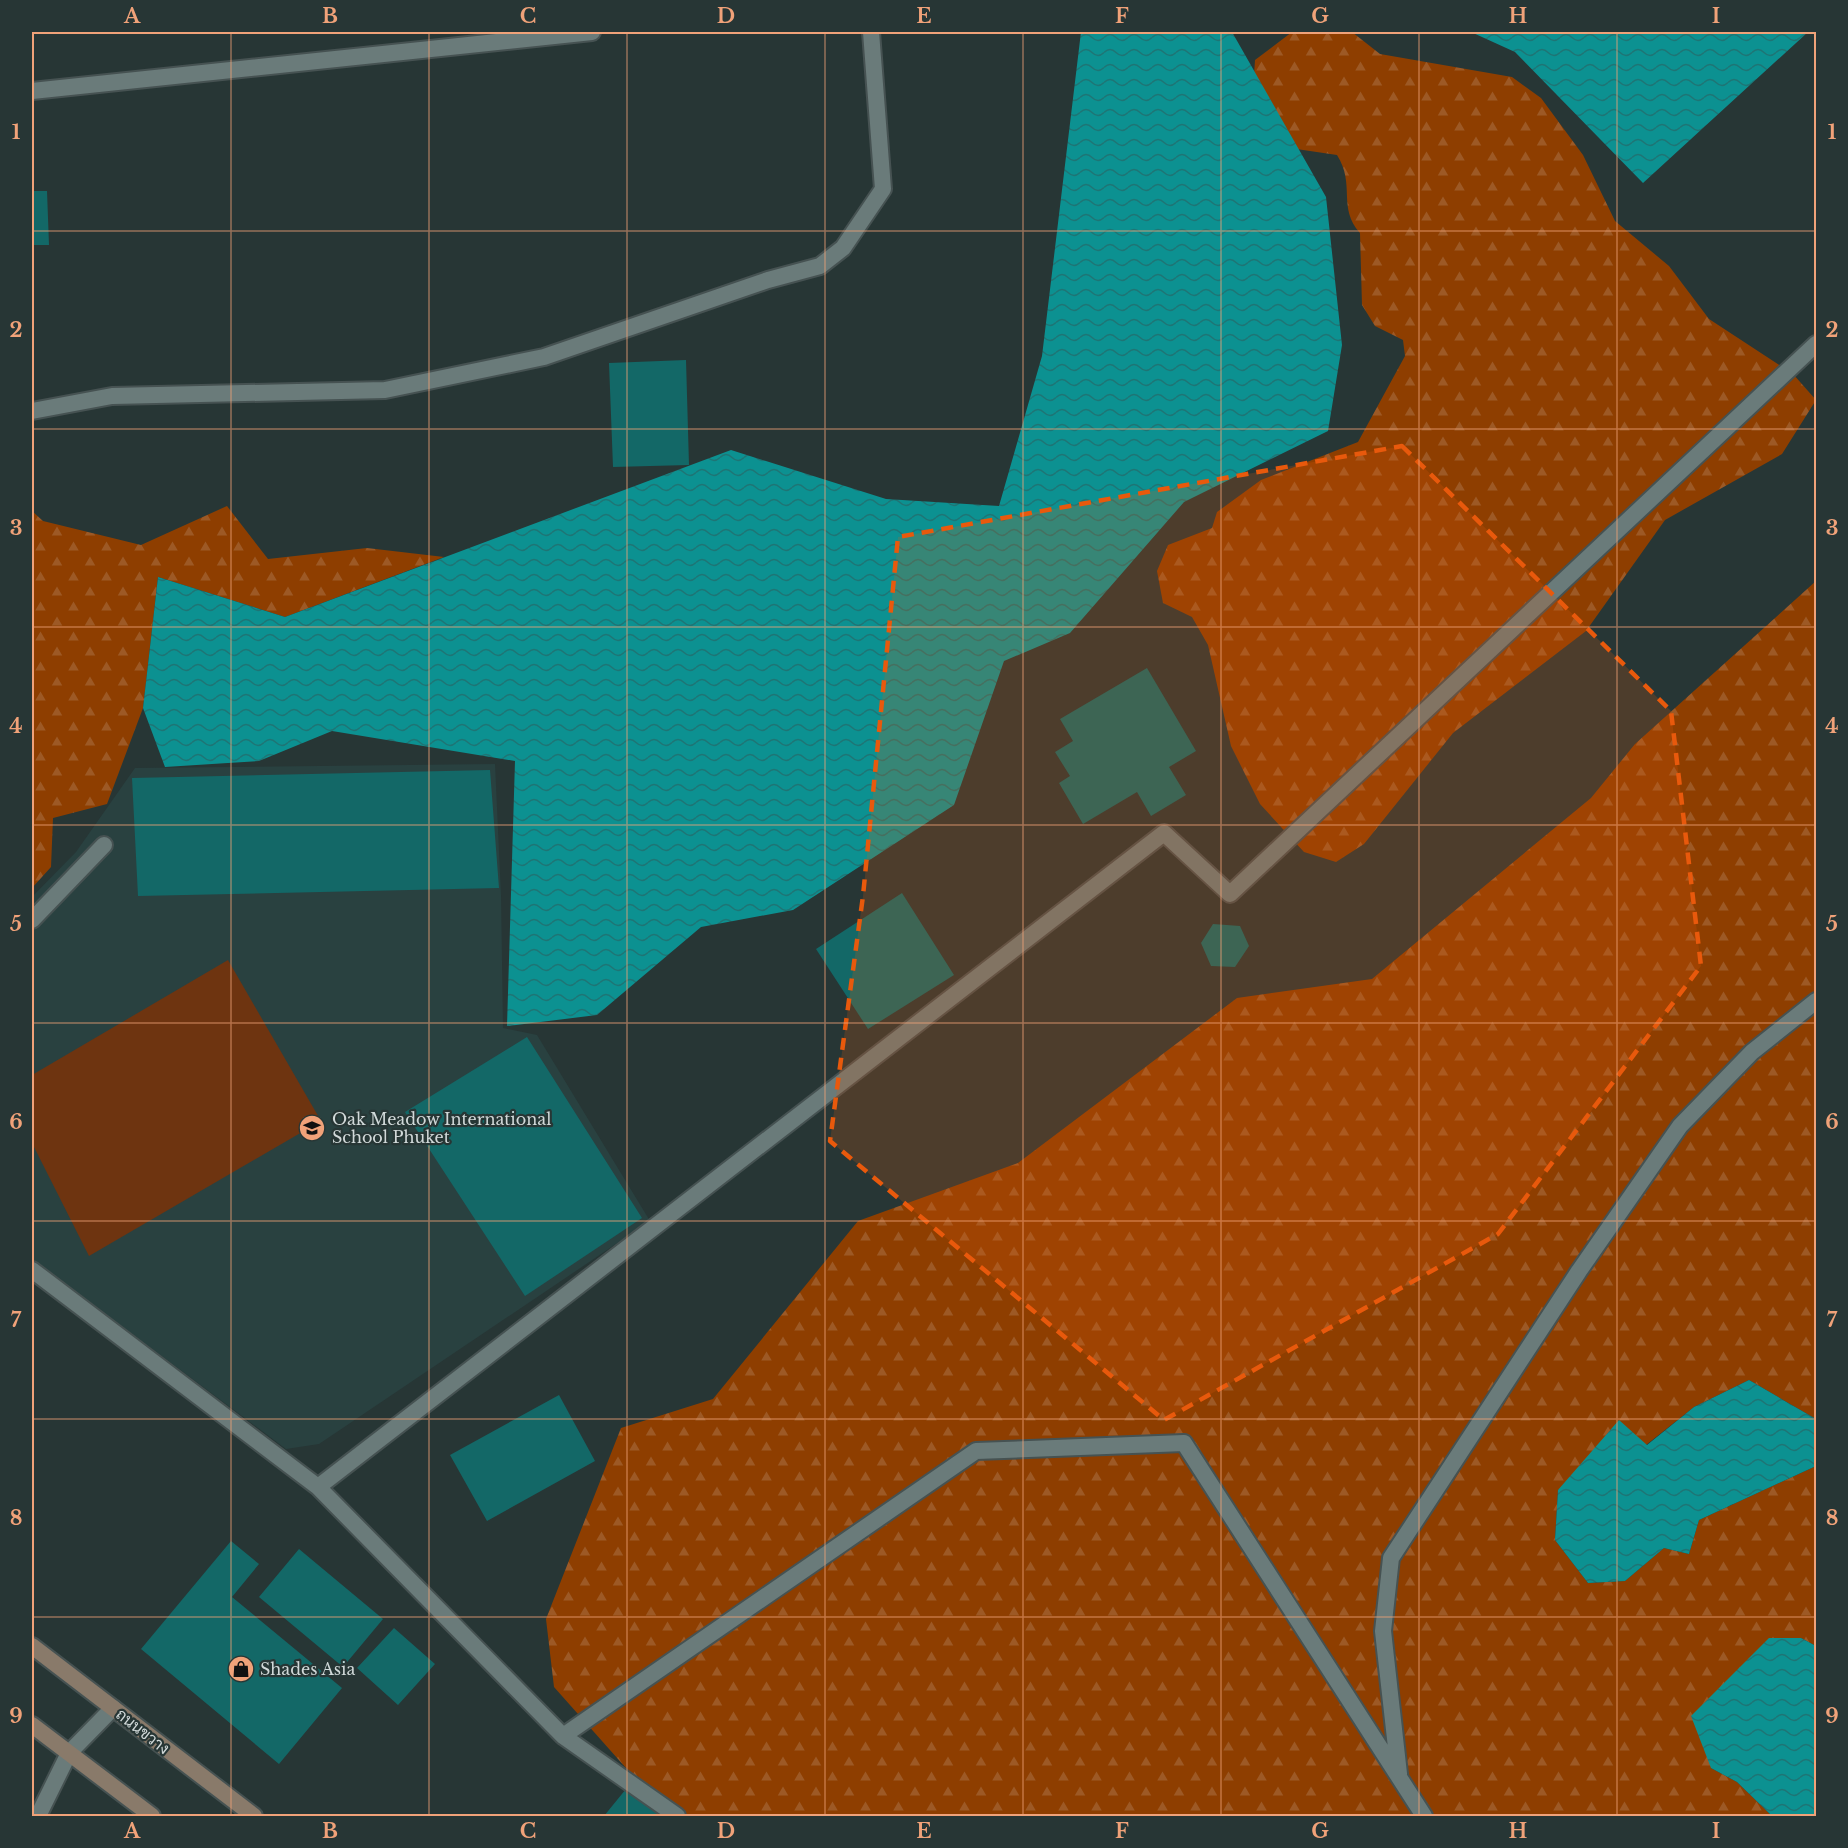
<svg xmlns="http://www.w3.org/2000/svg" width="1848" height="1848" viewBox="0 0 1848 1848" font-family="'Libre Baskerville',Sarabun,serif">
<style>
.built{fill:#294140}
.forest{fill:url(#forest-firs)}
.pitch{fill:#6e3410}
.water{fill:url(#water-waves)}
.building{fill:#136867}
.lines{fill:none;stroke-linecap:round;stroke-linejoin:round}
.minor-casing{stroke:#465252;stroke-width:20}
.secondary-casing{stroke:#465252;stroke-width:20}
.minor{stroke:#6a7b7a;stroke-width:16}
.secondary{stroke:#897a6a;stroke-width:16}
.marked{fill:#e8590c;fill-opacity:0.2;stroke:#e8590c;stroke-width:4.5;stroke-dasharray:12 8;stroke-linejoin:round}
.grid{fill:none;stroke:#f0a279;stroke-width:1.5;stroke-opacity:0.55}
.labels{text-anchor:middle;stroke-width:4.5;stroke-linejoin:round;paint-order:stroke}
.poi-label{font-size:16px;fill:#d1d9d9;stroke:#273635;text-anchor:start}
.street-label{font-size:16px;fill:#d1d9d9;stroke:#273635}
.neatline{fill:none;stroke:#f0a279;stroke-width:2}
.grid-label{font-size:20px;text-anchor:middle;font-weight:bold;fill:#f0a279}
</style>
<defs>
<pattern id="forest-firs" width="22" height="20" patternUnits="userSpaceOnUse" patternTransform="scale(1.5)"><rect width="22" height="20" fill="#8e3e00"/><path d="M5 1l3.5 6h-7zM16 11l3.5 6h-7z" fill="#9d5925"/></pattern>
<pattern id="water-waves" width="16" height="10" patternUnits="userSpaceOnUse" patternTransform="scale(1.5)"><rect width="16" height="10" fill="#0c9191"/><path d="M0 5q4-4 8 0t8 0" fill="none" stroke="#1e7575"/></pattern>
</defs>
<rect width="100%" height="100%" fill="#273635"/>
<path class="built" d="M495 764 501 895 503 1028 537 1035 650 1221 319 1444 286 1449 32 1259V897L76 852 135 768Z"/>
<path class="forest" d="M1292 32H1352L1380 54 1512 77 1541 98 1583 155 1615 221 1669 266 1709 319 1793 374 1816 400 1782 454 1665 520 1586 631 1453 733 1364 844 1336 862 1304 852 1260 804 1231 746 1208 645 1192 617 1163 603 1157 571 1168 545 1212 528 1217 512 1261 480 1358 442 1405 356 1403 340 1375 326 1362 305 1360 233C1337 207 1356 185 1337 155L1283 147 1252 107 1255 60Z
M227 506 268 559 367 548 444 557 285 617 158 577 143 708 107 804 53 818 51 867 32 888V511L43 521 141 545Z
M1816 581V1419L1749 1380 1694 1407 1646 1445 1558 1490 1555 1540 1588 1583 1625 1581 1664 1548 1689 1554 1699 1520 1816 1466V1646L1801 1638 1711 1768 1737 1782 1772 1816H671L666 1813 554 1687 546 1619 621 1428 713 1399 858 1221 1018 1163 1237 998 1372 979 1591 798 1635 744Z"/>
<path class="pitch" d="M228 960 321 1121 89 1256 32 1143V1075Z"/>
<path class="water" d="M1081 32H1232L1326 197 1342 345 1328 431 1184 502 1070 633 1004 661 954 805 793 910 701 927 597 1015 507 1026 515 761 332 731 259 761 165 767 143 708 158 577 285 617 731 450 886 499 999 506 1042 356Z
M1471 32H1808L1643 183 1515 52Z
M1749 1380 1816 1419V1466L1699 1520 1689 1554 1664 1548 1625 1581 1588 1583 1555 1540 1558 1490 1619 1420 1647 1445 1694 1407Z
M1769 1638H1801L1816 1646V1816H1772L1737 1782 1711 1768 1691 1716Z"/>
<path class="building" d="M32 191H47L49 245H32Z
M686 360 689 465 613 467 609 363Z
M1147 668 1196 751 1169 767 1186 795 1151 816 1137 792 1083 824 1059 783 1070 776 1055 752 1073 741 1060 719Z
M490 770 499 888 138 896 132 778Z
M902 893 954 975 868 1029 816 949Z
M1213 924 1240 926 1249 946 1235 967 1211 966 1201 943Z
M527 1037 642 1218 525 1296 405 1112Z
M559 1395 595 1461 487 1521 450 1455Z
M231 1541 259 1564 232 1597 342 1688 279 1764 141 1649Z
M299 1549 383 1619 343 1667 259 1597Z
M394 1628 435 1664 398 1705 357 1668Z
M626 1789 663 1816H604Z"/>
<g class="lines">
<g class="minor-casing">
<path id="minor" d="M32 91 592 32
M32 411 112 396 385 390 544 357 768 280 820 266 843 248 883 189 871 32
M32 920 104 845
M32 1270 318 1487 563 1736 677 1816
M318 1487 1164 833 1230 894 1816 344
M563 1736 976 1451 1184 1443 1424 1816
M1399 1774 1383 1631 1391 1558 1579 1271 1680 1126 1752 1052 1816 1001
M38 1816 69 1753 113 1708"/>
</g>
<g class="secondary-casing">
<path id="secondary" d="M32 1646 254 1816
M32 1725 152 1816"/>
</g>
<use href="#minor" class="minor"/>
<use href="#secondary" class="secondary"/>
</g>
<path class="marked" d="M1402 446 1671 711 1701 966 1498 1234 1164 1420 830 1141 863 896 898 537Z"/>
<path class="grid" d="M231 32V1816M429 32V1816M627 32V1816M825 32V1816M1023 32V1816M1221 32V1816M1419 32V1816M1617 32V1816M32 231H1816M32 429H1816M32 627H1816M32 825H1816M32 1023H1816M32 1221H1816M32 1419H1816M32 1617H1816"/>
<defs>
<g id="school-disc" transform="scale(1.35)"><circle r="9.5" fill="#f0a279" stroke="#273635"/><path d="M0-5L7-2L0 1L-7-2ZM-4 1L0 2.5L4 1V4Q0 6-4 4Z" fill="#111"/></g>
<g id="shop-disc" transform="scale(1.35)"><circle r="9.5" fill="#f0a279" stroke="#273635"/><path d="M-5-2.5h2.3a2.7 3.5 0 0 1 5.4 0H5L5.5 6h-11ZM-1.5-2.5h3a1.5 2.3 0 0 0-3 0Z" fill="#111"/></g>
</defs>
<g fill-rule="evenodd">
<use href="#school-disc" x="312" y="1128"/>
<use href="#shop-disc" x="241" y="1669"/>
</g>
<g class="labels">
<g class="poi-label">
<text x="332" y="1125">Oak Meadow International<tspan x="332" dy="18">School Phuket</tspan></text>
<text x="260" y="1675">Shades Asia</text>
</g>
<g class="street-label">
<text transform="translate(143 1731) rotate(38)" y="6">ถนนขวาง</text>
</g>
</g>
<rect width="1848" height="1848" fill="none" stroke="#273635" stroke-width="66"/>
<rect x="33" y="33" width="1782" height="1782" class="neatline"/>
<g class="grid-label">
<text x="132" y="23">A</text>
<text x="330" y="23">B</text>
<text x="528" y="23">C</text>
<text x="726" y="23">D</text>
<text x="924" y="23">E</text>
<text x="1122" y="23">F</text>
<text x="1320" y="23">G</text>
<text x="1518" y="23">H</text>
<text x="1716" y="23">I</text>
<text x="16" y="139">1</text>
<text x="1832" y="139">1</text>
<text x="16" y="337">2</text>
<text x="1832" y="337">2</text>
<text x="16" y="535">3</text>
<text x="1832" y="535">3</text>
<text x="16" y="733">4</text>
<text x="1832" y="733">4</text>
<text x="16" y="931">5</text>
<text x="1832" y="931">5</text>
<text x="16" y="1129">6</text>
<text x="1832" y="1129">6</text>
<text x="16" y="1327">7</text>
<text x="1832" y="1327">7</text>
<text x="16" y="1525">8</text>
<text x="1832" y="1525">8</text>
<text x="16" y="1723">9</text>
<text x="1832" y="1723">9</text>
<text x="132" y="1838">A</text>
<text x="330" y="1838">B</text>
<text x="528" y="1838">C</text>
<text x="726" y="1838">D</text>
<text x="924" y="1838">E</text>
<text x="1122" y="1838">F</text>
<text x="1320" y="1838">G</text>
<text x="1518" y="1838">H</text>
<text x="1716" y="1838">I</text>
</g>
</svg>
